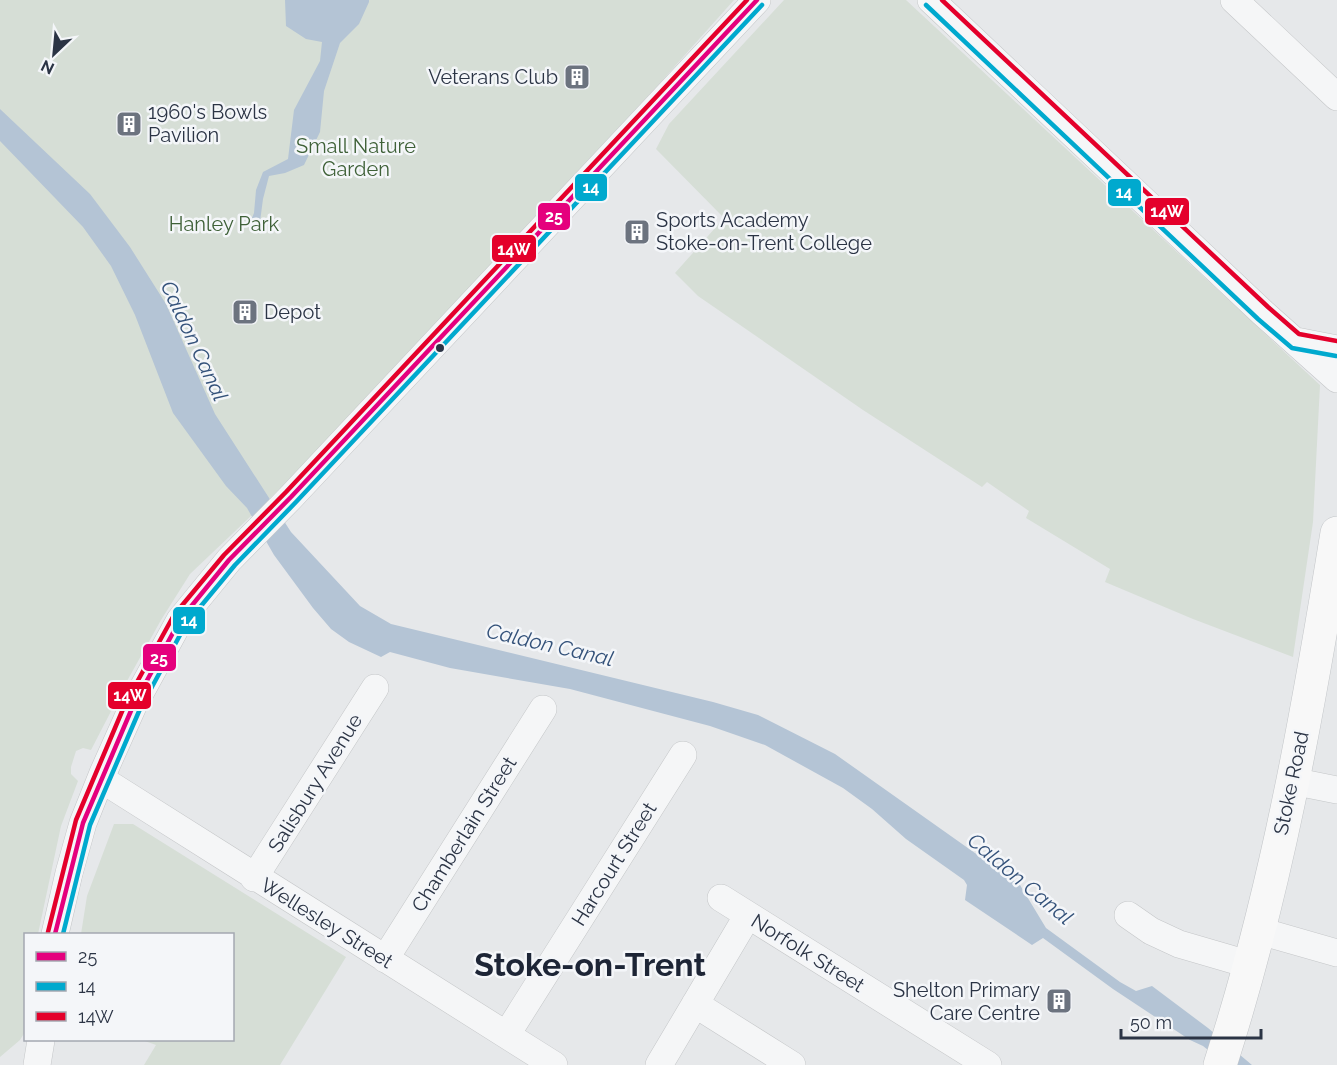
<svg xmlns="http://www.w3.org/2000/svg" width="1337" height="1065" viewBox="0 0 1337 1065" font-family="Raleway,sans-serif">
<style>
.green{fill:#d6ded6}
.water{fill:#b4c4d5}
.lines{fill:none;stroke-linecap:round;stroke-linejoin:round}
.minor-casing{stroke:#c4c6c8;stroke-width:28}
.major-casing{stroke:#c2c5c8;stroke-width:34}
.minor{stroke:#f5f6f7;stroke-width:27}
.major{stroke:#f8f8f8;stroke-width:33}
.bus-1-casing{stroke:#f4f6f9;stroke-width:9}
.bus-2-casing{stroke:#f4f6f9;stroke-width:9}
.bus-3-casing{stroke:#f4f6f9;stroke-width:9}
.bus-1{stroke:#e5007d;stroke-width:4.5}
.bus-2{stroke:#00a9ce;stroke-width:4.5}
.bus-3{stroke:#e4002b;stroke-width:4.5}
.bus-dot{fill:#2b3445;stroke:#f4f6f9;stroke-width:2}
.labels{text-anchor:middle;stroke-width:5;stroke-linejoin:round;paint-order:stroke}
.poi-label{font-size:20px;fill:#2b3445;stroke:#f4f6f9;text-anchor:start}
.park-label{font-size:20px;fill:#3f6138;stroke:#f4f6f9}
.street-label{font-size:20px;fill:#2b3445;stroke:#f4f6f9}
.water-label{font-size:21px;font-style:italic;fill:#34527a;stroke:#f4f6f9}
.town-label{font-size:32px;font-weight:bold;fill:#1d2536;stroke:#f4f6f9}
.line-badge{stroke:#f4f6f9;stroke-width:2}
.badge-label{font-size:16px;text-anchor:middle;font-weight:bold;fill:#fff}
</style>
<rect width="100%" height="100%" fill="#e6e8ea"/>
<path class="green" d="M0 0H734L659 84 290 479 190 574 161 620 122 690 91 750 83 748 76 751 71 767V774L78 781 61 826 38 934H26L25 1032 20 1040 0 1057Z
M784 0H906L1320 385 1313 522 1293 657 1193 619 1105 582 1110 569 1026 518 1029 511 987 482 982 487 863 410 698 296 675 273 724 218 656 149 669 124Z
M114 824H133L346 957 280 1065H144L156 1045 142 1040H232V934H81L87 896Z"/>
<path class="water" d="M285 0H369V2L359 24 340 43 324 91 320 132 304 165 285 173 269 176 263 199 259 229 249 225 254 213 256 190 263 172 288 159 294 110 320 61 322 42 306 39 286 26Z
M0 109 90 194 130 247 166 304 215 414 291 532 360 606 391 624 713 702 758 715 835 754 1020 885 1046 928 1120 982 1136 991 1152 986 1208 1028 1252 1065H1227L1203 1046 1190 1040 1113 989 1043 938 1032 945 965 900 967 885 964 880 906 839 872 809 843 788 765 745 710 726 570 689 450 668 390 652 381 657 349 642 331 629 313 608 274 555 247 508 226 486 173 413 135 315 111 266 83 227 0 141Z"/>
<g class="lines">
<g class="minor-casing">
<path id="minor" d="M931 0 1263 313 1337 379
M1234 0 1337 97
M1296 341 1337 349
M101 779 554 1065
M1292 781 1337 790
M254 878 375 688
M721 898 988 1065
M1128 915 1151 931 1179 944 1251 965
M1260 931 1337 953
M55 934 69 873 83 823 103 773 133 706 180 620 229 560 291 497 757 0
M385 959 543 709
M695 1004 792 1065
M507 1034 683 755
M37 1065 41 1040
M659 1065 748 915"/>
</g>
<g class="major-casing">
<path id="major" d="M1220 1065C1276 892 1308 712 1337 533"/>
</g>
<use href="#minor" class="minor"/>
<use href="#major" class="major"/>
<g class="bus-1-casing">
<path id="bus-1" d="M55 934 83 823 133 706 180 620 229 560 291 497 757 0"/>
</g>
<g class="bus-2-casing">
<path id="bus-2" d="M926 5 1258 319 1292 348 1336 356
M63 934 90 825 140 709 186 624 235 565 296 502 762 5"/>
</g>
<g class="bus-3-casing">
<path id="bus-3" d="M942 0 1268 307 1299 334 1337 341
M48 932 76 820 126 702 174 615 224 555 286 492 747 0"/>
</g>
<use href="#bus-1" class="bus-1"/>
<use href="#bus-2" class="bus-2"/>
<use href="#bus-3" class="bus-3"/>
</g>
<defs>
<g id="building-square" transform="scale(1.35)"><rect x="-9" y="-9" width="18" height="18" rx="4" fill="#6c737f" stroke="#f4f6f9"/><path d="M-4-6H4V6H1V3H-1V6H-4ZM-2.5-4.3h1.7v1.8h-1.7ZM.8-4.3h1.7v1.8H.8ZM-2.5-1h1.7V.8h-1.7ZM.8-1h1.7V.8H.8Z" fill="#fff"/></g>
</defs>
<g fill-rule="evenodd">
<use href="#building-square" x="577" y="77"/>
<use href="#building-square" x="129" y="124"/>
<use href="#building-square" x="637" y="232"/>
<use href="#building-square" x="245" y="312"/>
<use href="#building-square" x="1059" y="1001"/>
</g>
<circle class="bus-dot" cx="440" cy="348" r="5"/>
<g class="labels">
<g class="poi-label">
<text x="558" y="84" text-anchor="end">Veterans Club</text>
<text x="148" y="119">1960's Bowls<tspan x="148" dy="23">Pavilion</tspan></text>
<text x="656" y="227">Sports Academy<tspan x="656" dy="23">Stoke-on-Trent College</tspan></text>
<text x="264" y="319">Depot</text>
<text x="1040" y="997" text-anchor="end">Shelton Primary<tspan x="1040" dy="23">Care Centre</tspan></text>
</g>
<g class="park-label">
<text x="356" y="153">Small Nature<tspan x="356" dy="23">Garden</tspan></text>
<text x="224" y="231">Hanley Park</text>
</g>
<g class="street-label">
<text transform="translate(315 783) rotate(-58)" y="7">Salisbury Avenue</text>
<text transform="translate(1291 783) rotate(-78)" y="7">Stoke Road</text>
<text transform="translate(464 834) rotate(-58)" y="7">Chamberlain Street</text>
<text transform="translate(614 864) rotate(-58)" y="7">Harcourt Street</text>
<text transform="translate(327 923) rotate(32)" y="7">Wellesley Street</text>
<text transform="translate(808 953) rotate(32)" y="7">Norfolk Street</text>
</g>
<g class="water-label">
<text transform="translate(194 341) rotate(65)" y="7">Caldon Canal</text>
<text transform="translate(550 645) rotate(13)" y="7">Caldon Canal</text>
<text transform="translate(1020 879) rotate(40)" y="7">Caldon Canal</text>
</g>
<g class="town-label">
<text x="590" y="976">Stoke-on-Trent</text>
</g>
</g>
<g class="line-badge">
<rect x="574" y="173" width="34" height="29" rx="6" fill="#00a9ce"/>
<rect x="1107" y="178" width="35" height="29" rx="6" fill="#00a9ce"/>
<rect x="1144" y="197" width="46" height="29" rx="6" fill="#e4002b"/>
<rect x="537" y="202" width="34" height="29" rx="6" fill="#e5007d"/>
<rect x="491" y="234" width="46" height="29" rx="6" fill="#e4002b"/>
<rect x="172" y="606" width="34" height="29" rx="6" fill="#00a9ce"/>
<rect x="142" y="643" width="35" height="29" rx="6" fill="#e5007d"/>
<rect x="107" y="681" width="45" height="29" rx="6" fill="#e4002b"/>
</g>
<g class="badge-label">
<text x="591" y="193">14</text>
<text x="1124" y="198">14</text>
<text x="1167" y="217">14W</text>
<text x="554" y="222">25</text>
<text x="514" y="255">14W</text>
<text x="189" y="626">14</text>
<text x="159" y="664">25</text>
<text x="130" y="701">14W</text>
</g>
<rect x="24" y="933" width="210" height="108" fill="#f4f6f9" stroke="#a4a8b1" stroke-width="1.5"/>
<rect x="36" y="952" width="30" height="9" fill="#e5007d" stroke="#a4a8b1" stroke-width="1.5"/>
<text x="78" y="963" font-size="18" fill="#2b3445">25</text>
<rect x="36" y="982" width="30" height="9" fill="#00a9ce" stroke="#a4a8b1" stroke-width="1.5"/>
<text x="78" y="993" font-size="18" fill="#2b3445">14</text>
<rect x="36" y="1012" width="30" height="9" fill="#e4002b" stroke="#a4a8b1" stroke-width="1.5"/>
<text x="78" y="1023" font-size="18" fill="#2b3445">14W</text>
<g transform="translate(54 54) rotate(206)" stroke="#f4f6f9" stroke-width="4.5" paint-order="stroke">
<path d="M0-4.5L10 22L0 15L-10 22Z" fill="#2b3445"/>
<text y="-9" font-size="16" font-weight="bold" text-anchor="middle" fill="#2b3445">N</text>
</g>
<path d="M1121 1029v9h140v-9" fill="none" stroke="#2b3445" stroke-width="3"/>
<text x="1130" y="1029" font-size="18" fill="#2b3445" stroke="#f4f6f9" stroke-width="4.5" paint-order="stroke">50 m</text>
</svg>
